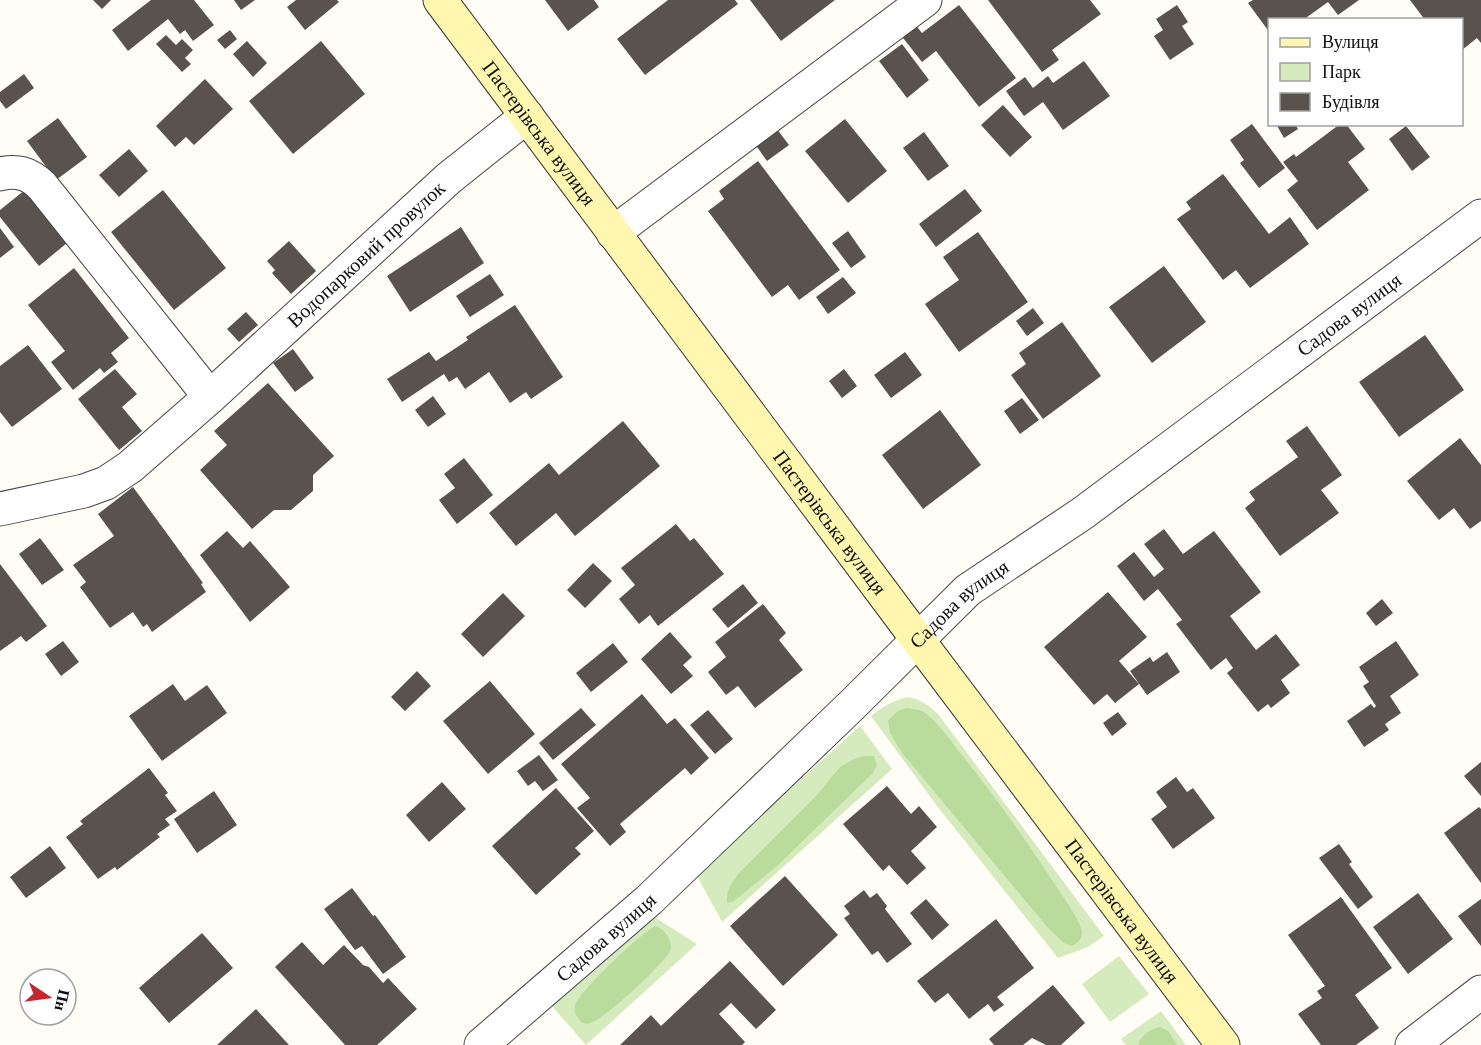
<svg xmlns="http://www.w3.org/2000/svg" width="1481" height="1045" viewBox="0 0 1481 1045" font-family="Georgia,serif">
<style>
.green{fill:#d5ebbd}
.forest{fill:#b9dc9c}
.building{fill:#5a524d}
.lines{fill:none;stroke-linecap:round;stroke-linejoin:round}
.minor-casing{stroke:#444;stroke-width:35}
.secondary-casing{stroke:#333;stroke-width:35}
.minor{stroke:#fff;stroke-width:33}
.secondary{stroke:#fff6b0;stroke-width:33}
.labels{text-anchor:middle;stroke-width:6;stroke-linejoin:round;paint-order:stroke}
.street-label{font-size:20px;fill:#111;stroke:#fff}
</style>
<rect width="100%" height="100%" fill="#fffdf5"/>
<path class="green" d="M907 697C921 699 928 705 938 714L1104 936 1088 947 1058 958 937 806 871 716C883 706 893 701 907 697Z
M860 726 892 769 722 922 696 874Z
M651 915 697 944 586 1045 551 1005Z
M1119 956 1149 994 1110 1022 1082 984Z
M1161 1011 1186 1045H1126L1121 1039Z"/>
<path class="forest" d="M906 708C912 709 919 709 924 712 939 723 950 740 961 754 993 794 1024 837 1052 880 1060 892 1076 914 1081 928 1084 937 1080 941 1072 946L1064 943 1049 929 902 753 890 733 888 720 898 711Z
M864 756H874L877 765 873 773 777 866 734 901 727 903C726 888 732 883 740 872L816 796 840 767 854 759Z
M655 926C664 928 674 941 670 951 664 964 604 1019 591 1023 587 1024 586 1024 582 1023 578 1018 573 1013 575 1006 578 992 640 934 655 926Z
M1160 1027 1168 1031 1177 1045H1138C1141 1035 1150 1029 1160 1027Z"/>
<path class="building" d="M93 0H111L102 9Z
M151 0H194L214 25 193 41 185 30 180 34 168 19 128 51 112 30Z
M234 0H255L241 10Z
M296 0H337L339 2 305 30 287 7Z
M545 0H594L599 7 568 31Z
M668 0H735L738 4 645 75 617 39Z
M750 0H835L781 41Z
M988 0H1090L1101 14 1052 50 1059 60 1042 72Z
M1253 0H1359L1338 15 1328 2 1303 20H1270V33L1248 3Z
M1410 0H1481V43L1477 38 1462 50V20H1425Z
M959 5 1016 78 979 107 936 51 922 62 900 34 914 23 922 33Z
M1177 5 1188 22 1182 26 1194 44 1170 60 1154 36 1163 30 1156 19Z
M230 30 237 39 225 49 217 40Z
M166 35 176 45 182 39 193 50 185 58 191 64 182 72 156 44Z
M247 41 267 63 253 77 233 54Z
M321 41 365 94 293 154 249 101Z
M902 44 929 80 907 98 879 61Z
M1084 61 1110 96 1063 130 1043 102 1024 116 1006 91 1025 77 1033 88 1048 76 1053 83Z
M24 74 34 88 6 109 0 101V92Z
M205 79 233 109 194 145 186 137 175 147 156 126Z
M1003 105 1032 137 1010 157 981 125Z
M58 118 87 157 56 180 27 141Z
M845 119 887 171 848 203 805 151Z
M773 124 789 145 767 161 752 140Z
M1252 124 1285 168 1259 188 1240 163 1244 160 1230 140Z
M1276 124H1295L1298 129 1284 138Z
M1340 124H1346L1365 149 1348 162 1369 190 1317 230 1287 190 1298 181 1283 162 1294 154 1296 157Z
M1406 126 1430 157 1412 171 1389 139Z
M924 132 949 166 928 181 903 148Z
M129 149 148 171 119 197 99 175Z
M758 161 840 270 799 300 788 285 772 297 708 211 724 199 719 191Z
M1223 174 1269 234 1290 217 1309 244 1250 288 1236 270 1223 280 1177 219 1191 209 1186 202Z
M965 189 982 211 936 247 919 224Z
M25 190 67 243 39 266 0 217V210Z
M163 190 226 268 174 310 111 232Z
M461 227 484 263 410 312 387 276Z
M0 228 14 247 0 258Z
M848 231 866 257 851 268 832 243Z
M978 232 1028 302 959 352 925 304 959 280 943 257Z
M289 241 316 271 291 294 272 273 275 270 267 261Z
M1164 266 1206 322 1152 363 1109 307Z
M74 268 129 338 111 353 118 362 104 373 100 368 73 390 51 362 65 351 28 305Z
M490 274 504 295 470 317 456 296Z
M843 277 856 293 828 314 816 297Z
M515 305 563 377 531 399 526 392 510 403 489 372 465 389 457 377 449 382 444 374 402 402 387 379 429 352 436 361 468 340 466 337Z
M1033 308 1044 323 1027 336 1016 321Z
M246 312 258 325 239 342 227 329Z
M1062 322 1101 376 1043 419 1011 375 1026 364 1019 353Z
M1425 335 1464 390 1399 437 1359 382Z
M28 345 62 389 12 427 0 412V366Z
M293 349 314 378 295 392 273 363Z
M905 352 922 375 891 398 874 375Z
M115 369 137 394 122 407 142 431 119 450 78 399Z
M844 369 857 386 842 398 829 381Z
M268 383 334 456 313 475V491L291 510H274L252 529 200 470 227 445 214 431Z
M433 396 446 414 428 427 415 410Z
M1022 398 1039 420 1020 434 1004 411Z
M940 410 981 465 923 509 882 455Z
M623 421 660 466 575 536 556 513 516 546 489 513 549 463 559 475Z
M1307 426 1342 475 1321 490 1339 513 1280 556 1245 508 1255 500 1249 492 1298 457 1286 441Z
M1460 438 1481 465V521L1470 529 1454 508 1439 520 1407 481Z
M464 458 493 495 457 524 439 500 455 488 444 474Z
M133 487 203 583 201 584 206 592 152 632 147 624 143 627 133 612 110 628 80 587 86 582 73 565 114 536 98 514Z
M676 524 690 541 694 538 724 574 658 626 650 615 639 624 619 599 635 585 621 568Z
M1164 529 1183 554 1214 531 1261 592 1230 616 1256 650 1276 634 1300 665 1281 680 1290 693 1271 708 1268 704 1258 712 1227 673 1233 668 1226 658 1211 670 1176 624 1182 620 1158 589 1144 601 1117 566 1134 552 1154 577 1164 569 1144 544Z
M227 531 243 548 250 541 290 587 250 622 200 555Z
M40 538 64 570 42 585 19 554Z
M593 563 612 581 585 608 567 590Z
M0 564 47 626 26 642 21 636 0 651Z
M743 584 758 603 728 628 712 609Z
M1108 592 1147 637 1119 661 1139 684 1115 703 1107 694 1094 705 1044 647Z
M503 593 525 616 483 657 461 634Z
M1382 599 1393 613 1376 626 1366 613Z
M763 604 786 633 779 640 803 670 755 708 738 686 726 695 708 672 726 657 715 642Z
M670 632 692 657 683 665 693 676 671 694 641 659Z
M63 641 79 662 61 676 45 654Z
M1396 641 1419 675 1390 696 1401 713 1385 724 1389 730 1364 747 1347 721 1371 704 1374 708 1376 706 1363 686 1369 682 1359 667Z
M613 643 628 662 591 692 576 673Z
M1167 652 1180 672 1147 695 1130 671 1150 657 1153 662Z
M417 671 431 686 405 711 391 697Z
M490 681 535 734 488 774 443 721Z
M173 684 185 701 207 685 227 713 162 761 129 716Z
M642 694 667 724 675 718 709 758 691 775 685 768 620 824 626 832 610 846 577 808 590 798 561 764Z
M581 708 596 725 553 760 539 743Z
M708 710 733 739 715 754 690 725Z
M1118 712 1127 724 1112 736 1103 723Z
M539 755 558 780 543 791 535 781 528 786 517 771Z
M1481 762V796L1464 776Z
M149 768 168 793 165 795 177 811 165 819 170 825 157 834 160 837 117 870 115 867 98 879 66 837 83 824 80 821Z
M1176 777 1187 792 1193 788 1215 818 1173 849 1151 819 1167 807 1156 792Z
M442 782 466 809 429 842 406 815Z
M887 786 911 814 919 806 937 827 911 851 926 868 907 885 889 865 883 871 843 824Z
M556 788 594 831 575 848 581 854 536 895 492 846Z
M214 791 237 825 197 853 174 819Z
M1479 807 1481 809V883L1444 833Z
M1339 844 1352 862 1349 864 1373 897 1358 909 1319 858Z
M50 846 66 868 26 898 10 877Z
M785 876 838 935 783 986 730 926Z
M352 888 373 916 375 915 406 957 383 974 362 946 355 950 324 909Z
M864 890 870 898 877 893 887 906 885 909 912 944 887 963 878 951 872 955 844 918 850 914 844 906Z
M1418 893 1453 939 1408 974 1373 927Z
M1341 897 1392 968 1355 995 1379 1028 1356 1045H1321L1298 1014 1322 998 1317 991 1325 986 1288 935Z
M926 899 949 925 932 940 910 913Z
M1481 899V946L1458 916Z
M996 919 1034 968 997 997 1004 1005 994 1012 988 1004 969 1019 948 993 935 1003 917 981Z
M202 933 233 968 169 1023 139 988Z
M302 942 323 965 344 945 363 965 369 967 383 983 388 978 417 1009 377 1045H345L275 967Z
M730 961 776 1010 756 1029 731 1003 719 1014 745 1042 742 1045H620L651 1015 661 1026Z
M1053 985 1085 1023 1061 1045H1046L1032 1038 1023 1045H994L989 1039Z
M256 1009 289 1045H217Z"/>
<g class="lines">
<g class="minor-casing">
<g id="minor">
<path d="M0 174C17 170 29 173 42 186L210 397"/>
<path d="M613 233 925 0"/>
<path id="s1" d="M0 509 84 491 106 483 130 467 210 397 449 178 527 116"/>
<path id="s2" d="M481 1045 649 900 850 707 968 590 1083 513 1481 216"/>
<path d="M1412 1045 1481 992"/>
</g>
</g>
<g class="secondary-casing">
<g id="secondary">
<path id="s3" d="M440 0 918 640 1223 1045"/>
</g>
</g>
<use href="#minor" class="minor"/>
<use href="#secondary" class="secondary"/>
</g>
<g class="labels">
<g class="street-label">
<text dy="7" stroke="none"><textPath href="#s3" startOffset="166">Пастерівська вулиця</textPath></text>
<text dy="7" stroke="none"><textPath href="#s1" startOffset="456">Водопарковий провулок</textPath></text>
<text dy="7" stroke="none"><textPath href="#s2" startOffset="1137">Садова вулиця</textPath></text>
<text dy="7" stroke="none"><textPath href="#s3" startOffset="652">Пастерівська вулиця</textPath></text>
<text dy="7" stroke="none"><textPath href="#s2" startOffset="651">Садова вулиця</textPath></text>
<text dy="7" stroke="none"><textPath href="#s3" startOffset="1138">Пастерівська вулиця</textPath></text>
<text dy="7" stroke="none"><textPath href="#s2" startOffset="165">Садова вулиця</textPath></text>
</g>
</g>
<rect x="1268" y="18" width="195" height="108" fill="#ffffff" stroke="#a0a0a0" stroke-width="1.5"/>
<rect x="1280" y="38" width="30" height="9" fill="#fff6b0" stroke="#a0a0a0" stroke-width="1.5"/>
<text x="1322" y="48" font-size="18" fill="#111111">Вулиця</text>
<rect x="1280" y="63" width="30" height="18" fill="#d5ebbd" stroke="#a0a0a0" stroke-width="1.5"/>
<text x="1322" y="78" font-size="18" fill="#111111">Парк</text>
<rect x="1280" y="93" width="30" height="18" fill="#5a524d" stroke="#a0a0a0" stroke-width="1.5"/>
<text x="1322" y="108" font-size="18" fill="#111111">Будівля</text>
<g transform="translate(48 997) rotate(103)"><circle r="28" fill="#ffffff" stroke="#a0a0a0" stroke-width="1.5"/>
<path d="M0-4.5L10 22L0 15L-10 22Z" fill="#c4262e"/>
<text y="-9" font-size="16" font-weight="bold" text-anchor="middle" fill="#111111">Пн</text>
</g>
</svg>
